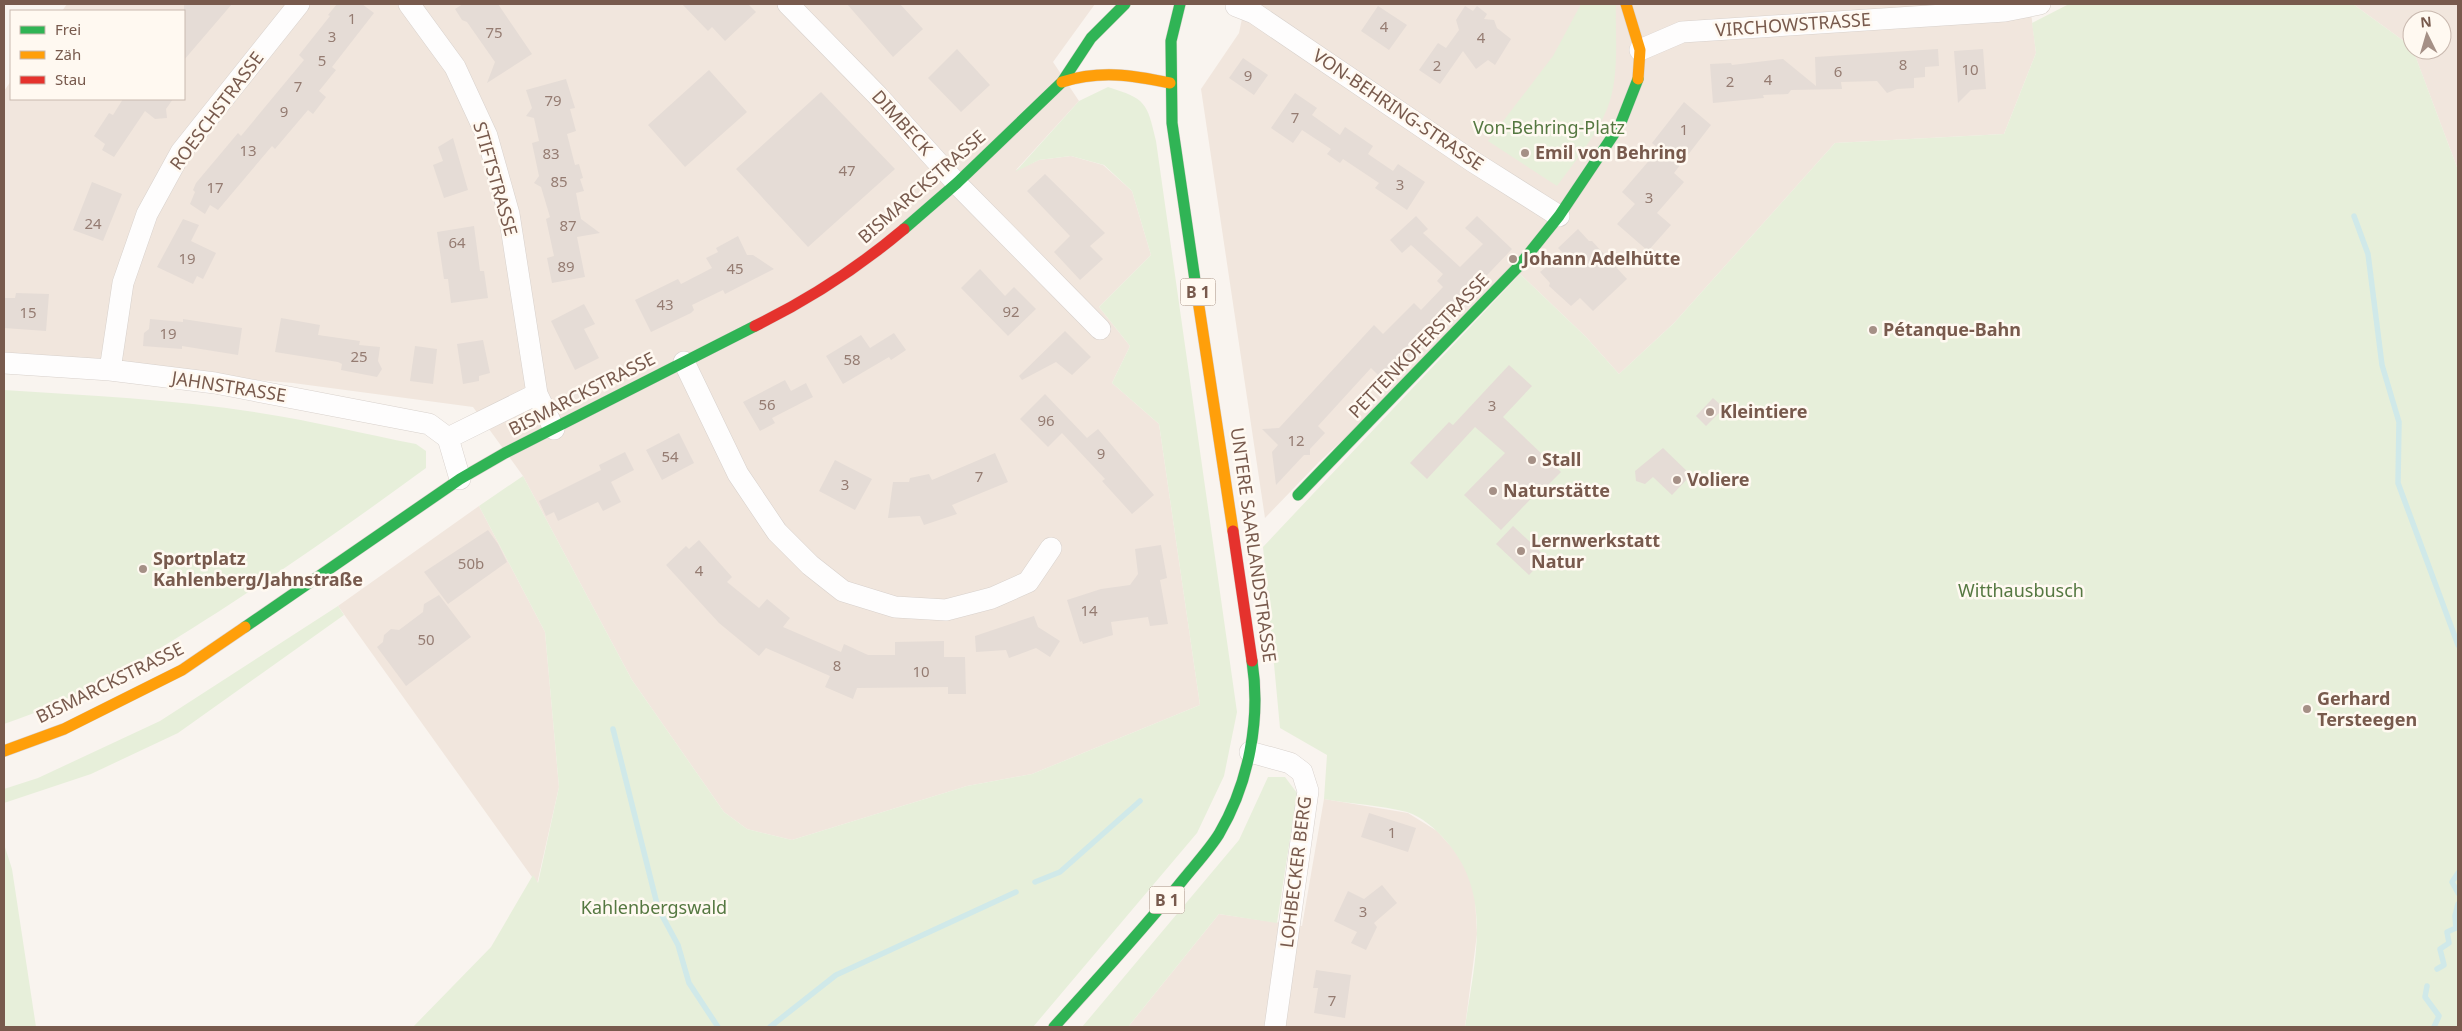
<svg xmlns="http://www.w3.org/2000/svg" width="2462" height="1031" viewBox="0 0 2462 1031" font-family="'Noto Sans',sans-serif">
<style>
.residential{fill:#f1e6dd}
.green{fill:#e7efda}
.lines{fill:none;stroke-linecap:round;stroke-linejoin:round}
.stream{stroke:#d0e9e9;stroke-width:5.5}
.building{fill:#e5dcd6}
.street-casing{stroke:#d8d1cc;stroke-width:22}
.fast-casing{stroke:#d9d0ca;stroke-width:12}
.slow-casing{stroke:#d9d0ca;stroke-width:12}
.jam-casing{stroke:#d9d0ca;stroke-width:12}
.street{stroke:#fefdfd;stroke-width:21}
.fast{stroke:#30b455;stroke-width:11}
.slow{stroke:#ff9f0a;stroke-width:11}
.jam{stroke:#e5322d;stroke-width:11}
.poi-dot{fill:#a59086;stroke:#fff9f1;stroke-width:2}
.labels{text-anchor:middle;stroke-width:5;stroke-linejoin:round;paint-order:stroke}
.number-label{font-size:15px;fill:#957c72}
.shield{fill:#fff9f1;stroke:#a08a7e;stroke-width:1}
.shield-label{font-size:16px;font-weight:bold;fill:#785a4d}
.street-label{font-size:18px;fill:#785a4d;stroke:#fff9f1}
.park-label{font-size:18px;fill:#557841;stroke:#fff9f1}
.poi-label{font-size:18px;font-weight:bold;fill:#785a4d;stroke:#fff9f1;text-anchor:start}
</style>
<rect width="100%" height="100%" fill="#f9f4ef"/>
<path class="residential" d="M67 4H1095L1053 62 1079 101 1016 170 1039 160 1071 156 1103 165 1132 191 1151 255 1099 307 1130 346 1112 383 1159 424 1200 705 1032 774 967 786 792 840 747 829 724 812 632 680 523 476 473 407 293 383 4 358V91L11 81V99H184V11H62Z
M1245 4H2030L2036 53 2004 134 1835 143 1674 323 1619 374 1586 337 1520 274 1319 462 1265 518 1201 89 1239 33Z
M2353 4H2458V170L2413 50H2442V20H2412V47Z
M479 506 545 632 559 787 537 884 338 606Z
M1324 799 1408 813 1437 831 1457 853 1468 873 1475 898 1477 934 1465 1027H1128L1219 914 1302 926Z"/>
<path class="green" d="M1581 4 1616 5C1615 38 1620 78 1607 109 1596 137 1574 162 1557 186L1488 141 1553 56Z
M2069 4H2353L2412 47 2458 170V1027H1465C1474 963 1494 895 1446 841 1437 830 1421 816 1407 812 1380 805 1351 804 1324 799L1327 755 1280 728 1263 547 1520 274 1586 337 1619 374 1674 323 1835 143 2004 134 2036 53 2032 23Z
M1108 87C1146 99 1147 102 1156 141L1237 712 1224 776 1197 833 1033 1027H413L491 947 533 875 538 883 559 787 545 632 479 506 523 476 632 680 724 812 747 829 792 840 967 786 1032 774 1200 705 1159 424 1112 383 1130 346 1099 307 1151 255 1132 191 1104 165 1071 156 1039 160 1015 172 1079 101Z
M4 390C89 396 175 399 260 413 313 421 364 434 416 444L426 451V468C358 518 289 566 218 612 150 655 80 699 4 724Z
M338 606 344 615 178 733 91 774 4 803V789L38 778 160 721Z
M1268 777H1285L1297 793 1277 923 1219 914 1128 1027H1082L1239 840Z
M4 844 12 869 36 1027H4Z"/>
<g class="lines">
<path class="stream" d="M2354 216 2368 254 2382 365 2399 422 2398 483 2458 645
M613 729 658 908 678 945 689 983 718 1027
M2458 873 2452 882 2458 893
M1035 882 1060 872 1140 801
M2437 969 2444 965 2440 949 2449 943 2447 932 2456 928 2455 916 2458 904
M2427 986 2425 997 2439 1016 2434 1027
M770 1027 836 975 1016 892"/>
</g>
<path class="building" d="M184 4H232L184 60Z
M337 4H362L374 13 332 67 336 70 319 91 326 97 313 114 308 110 275 149 272 146 218 210 210 205 205 214 190 204 195 192 193 190 196 183 238 133 241 136 304 60 299 55 330 16 328 15Z
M463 4H498L532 54 487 83 495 62 467 22 462 20 455 9Z
M682 4H748L756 12 725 41 712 27 708 31Z
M847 4H900L923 29 893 57Z
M1378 6 1407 25 1389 50 1361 31Z
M1465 6 1473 11 1477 6 1487 14 1484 19 1494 20 1497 28 1511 39 1495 65 1488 60 1476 69 1463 51 1440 84 1419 70 1438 43 1446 48 1459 30 1456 20Z
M957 49 990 85 961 112 928 78Z
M1938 49 1939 66 1925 67V77L1914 78V88L1897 89 1887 93 1877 81 1841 82 1842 89 1791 90 1788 94 1763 95 1764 98 1713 103 1710 64 1731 63 1732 65 1783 59 1816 86 1815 57Z
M1983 49 1986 89 1971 90 1958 103 1954 51Z
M1243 58 1268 75 1254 95 1229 78Z
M709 70 747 112 685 167 648 125Z
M566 79 575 108 570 109 576 131 567 134 575 165 579 164 583 178 580 179 584 191 576 193 581 219 600 233 577 237 585 277 552 283 547 258 554 256 546 219 550 217 541 187 534 183 539 176 532 143 539 141 534 118 526 116 532 108 526 90Z
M821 92 895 169 808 247 736 169Z
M1295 93 1317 108 1312 115 1340 135 1345 127 1373 146 1368 154 1393 171 1398 164 1425 182 1407 210 1375 188 1379 183 1343 159 1340 163 1327 154 1331 149 1302 130 1293 143 1271 128Z
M123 99H173L166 109 167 118 155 119 145 111 114 157 102 150 105 144 94 136 109 113 113 115Z
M1684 102 1711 125 1674 173 1684 182 1657 213 1671 225 1648 251 1617 224 1635 204 1622 192 1659 149 1652 143Z
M453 138 468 190 444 198 433 165 443 161 438 147Z
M1045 174 1105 233 1090 246 1103 259 1080 280 1054 252 1070 236 1027 191Z
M92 182 122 194 103 241 73 230Z
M1416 216 1428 229 1423 233 1460 267 1483 244 1465 228 1477 216 1512 249 1385 382 1371 368 1318 426 1325 433 1310 449V455H1304L1276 485 1272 452 1278 445 1262 429 1279 428 1374 325 1383 334 1414 303 1421 310 1443 287 1437 281 1443 274 1411 245 1402 253 1390 240Z
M183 219 199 225 191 241 216 253 203 279 197 276 193 284 157 267Z
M474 226 480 271H484L488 298 451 303 448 279H444L437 232Z
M1578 229 1589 241H1592L1627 279 1593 311 1580 298 1571 306 1549 286 1550 283 1540 272 1563 253 1558 248Z
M738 236 747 255H753L774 269 725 294 723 290 692 305 694 310 691 313 651 332 635 300 678 279 681 284 712 268 706 258 718 252 716 248Z
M980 269 1005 296 1014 287 1036 309 1008 336 961 288Z
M16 293 49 294 46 331 4 328V298H15Z
M584 304 595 324 584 329 599 358 575 370 551 321Z
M281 318 320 325 318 335 360 341 359 345 380 347 378 361 382 369 377 377 341 370 342 364 338 362 275 352Z
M150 319 183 322V319L242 328 238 355 182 346V349L143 346 144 333 149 329Z
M1065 331 1091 357 1072 375 1056 362 1022 380 1019 376Z
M894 333 906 350 891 360 889 357 843 384 826 356 861 335 870 348Z
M483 340 490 373 479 376V381L463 384 457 344Z
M415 346 437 349 433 384 410 381Z
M1509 365 1532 386 1503 417 1561 472 1545 488 1543 486 1501 530 1464 495 1505 453 1475 427 1427 479 1410 463 1449 422 1453 425Z
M785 380 791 391 806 383 813 397 772 418 775 423 760 431 743 402Z
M1045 394 1087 438 1098 429 1154 495 1132 514 1102 481 1105 479 1062 433 1048 447 1020 419Z
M1713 398 1724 408 1706 426 1696 416Z
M679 433 694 463 662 480 646 450Z
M1663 448 1691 475 1672 495 1653 477 1645 484 1636 481 1635 471Z
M625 452 634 470 611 482 621 502 603 511 598 502 558 521 554 512 546 516 539 501 601 470 599 465Z
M995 453 1008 482 952 505 957 514 924 525 920 516 888 518 893 482H909L910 478 929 474 932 480Z
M835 460 872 479 855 510 819 491Z
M1513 526 1546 557 1529 575 1496 544Z
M488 530 498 544 507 562 448 604 424 572Z
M699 540 732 577 727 582 759 608 767 599 790 618 783 627 841 652 844 644 868 655H895V642L944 641V657H965L966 694H948V687L857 688 853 699 825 687 830 676 766 648 759 656 719 623 666 565 686 546 689 549Z
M1161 545 1167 578 1160 580 1168 624 1150 626 1148 617 1111 622 1113 635 1083 644 1082 641 1080 642 1067 600 1101 589 1130 585 1138 574 1135 549Z
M439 595 471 637 406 686 377 647 383 642 384 635 391 629 399 630 423 612 424 604Z
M1034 616 1038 627 1060 641 1050 657 1036 648 1009 658 1006 650 976 652 975 636Z
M1369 813 1416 828 1408 852 1361 837Z
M1382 885 1397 903 1374 923 1377 927 1366 950 1351 943 1357 932 1334 921 1348 891 1364 899Z
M1316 970 1351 975 1345 1018 1314 1013 1318 988H1313Z"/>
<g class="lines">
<g class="street-casing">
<path id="street" d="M409 4 455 67 487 136 509 214 537 394 554 429
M788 4 878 96 960 187 1100 329
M1236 6 1254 13 1472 161 1559 216
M1640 50 1682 32 2005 11 2040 4
M684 362 738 474 777 532 810 565 843 591 895 607 946 610 992 598 1028 582 1051 548
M4 363 110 370 215 383 429 424 448 438 460 479
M110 370 123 283 147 214 181 152 299 4
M448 438 537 394
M1250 752 1290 763 1302 772 1308 791 1275 1027"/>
</g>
<g class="fast-casing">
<path id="fast" d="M1180 4 1171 41 1172 123 1196 287
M904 229 957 183 1062 82 1091 38 1125 4
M1298 495 1518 267 1559 216 1620 125 1638 79
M245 627 460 479 505 453 755 326
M1054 1027C1097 979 1141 932 1182 881 1194 866 1209 850 1219 834 1249 783 1261 719 1252 661"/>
</g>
<g class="slow-casing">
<path id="slow" d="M1626 4 1640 50 1638 79
M1062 82C1100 70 1132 75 1170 83
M1196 287 1233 531
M4 751 64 729 182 670 245 627"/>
</g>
<g class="jam-casing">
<path id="jam" d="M755 326C808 300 859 267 904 229
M1233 531 1252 661"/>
</g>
<use href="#street" class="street"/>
<use href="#fast" class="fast"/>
<use href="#slow" class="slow"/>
<use href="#jam" class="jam"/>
</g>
<g class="poi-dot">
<circle cx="1525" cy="153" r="5"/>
<circle cx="1513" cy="259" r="5"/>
<circle cx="1873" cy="330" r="5"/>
<circle cx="1710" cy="412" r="5"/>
<circle cx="1532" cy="460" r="5"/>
<circle cx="1677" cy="480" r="5"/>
<circle cx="1493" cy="491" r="5"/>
<circle cx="1521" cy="551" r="5"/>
<circle cx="143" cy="569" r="5"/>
<circle cx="2307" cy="709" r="5"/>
</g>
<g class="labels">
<g class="number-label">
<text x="352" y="24">1</text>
<text x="1384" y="32">4</text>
<text x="494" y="38">75</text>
<text x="332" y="42">3</text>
<text x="1481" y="43">4</text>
<text x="322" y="66">5</text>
<text x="1903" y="70">8</text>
<text x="1437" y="71">2</text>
<text x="1970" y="75">10</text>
<text x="1838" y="77">6</text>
<text x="1248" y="81">9</text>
<text x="1768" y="85">4</text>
<text x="1730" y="87">2</text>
<text x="298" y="92">7</text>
<text x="553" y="106">79</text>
<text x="284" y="117">9</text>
<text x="1295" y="123">7</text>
<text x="1684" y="135">1</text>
<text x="248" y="156">13</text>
<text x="551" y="159">83</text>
<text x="847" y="176">47</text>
<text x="559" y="187">85</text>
<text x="1400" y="190">3</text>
<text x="215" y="193">17</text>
<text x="1649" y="203">3</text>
<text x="93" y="229">24</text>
<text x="568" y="231">87</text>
<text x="457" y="248">64</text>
<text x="187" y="264">19</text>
<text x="566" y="272">89</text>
<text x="735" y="274">45</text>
<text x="665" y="310">43</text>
<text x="1011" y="317">92</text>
<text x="28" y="318">15</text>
<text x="168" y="339">19</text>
<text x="359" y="362">25</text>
<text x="852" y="365">58</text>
<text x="767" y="410">56</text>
<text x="1492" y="411">3</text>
<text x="1046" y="426">96</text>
<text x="1296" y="446">12</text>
<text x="1101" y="459">9</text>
<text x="670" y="462">54</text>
<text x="979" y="482">7</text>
<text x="845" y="490">3</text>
<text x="471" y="569">50b</text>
<text x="699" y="576">4</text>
<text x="1089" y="616">14</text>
<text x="426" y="645">50</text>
<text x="837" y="671">8</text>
<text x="921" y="677">10</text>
<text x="1392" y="838">1</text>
<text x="1363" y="917">3</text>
<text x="1332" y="1006">7</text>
</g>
<g class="shield">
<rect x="1180.5" y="278.5" width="35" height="27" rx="4"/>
<rect x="1149.5" y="886.5" width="35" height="27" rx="4"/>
</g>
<g class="shield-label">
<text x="1198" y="298">B 1</text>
<text x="1167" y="906">B 1</text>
</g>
<g class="street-label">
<text transform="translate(1793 25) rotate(-4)" y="6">VIRCHOWSTRASSE</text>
<text transform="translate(1398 110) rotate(34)" y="6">VON-BEHRING-STRASSE</text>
<text transform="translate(217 111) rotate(-53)" y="6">ROESCHSTRASSE</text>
<text transform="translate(902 123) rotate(48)" y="6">DIMBECK</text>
<text transform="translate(495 179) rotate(74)" y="6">STIFTSTRASSE</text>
<text transform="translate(922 187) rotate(-41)" y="6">BISMARCKSTRASSE</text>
<text transform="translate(1419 346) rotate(-46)" y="6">PETTENKOFERSTRASSE</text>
<text transform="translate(229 387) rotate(9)" y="6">JAHNSTRASSE</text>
<text transform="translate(582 394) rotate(-27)" y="6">BISMARCKSTRASSE</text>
<text transform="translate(1253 545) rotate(82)" y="6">UNTERE SAARLANDSTRASSE</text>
<text transform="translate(110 683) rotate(-26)" y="6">BISMARCKSTRASSE</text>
<text transform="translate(1296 872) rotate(-83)" y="6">LOHBECKER BERG</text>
</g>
<g class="park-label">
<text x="1549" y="134">Von-Behring-Platz</text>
<text x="2021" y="597">Witthausbusch</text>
<text x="654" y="914">Kahlenbergswald</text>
</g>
<g class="poi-label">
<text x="1535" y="159">Emil von Behring</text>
<text x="1523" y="265">Johann Adelhütte</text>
<text x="1883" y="336">Pétanque-Bahn</text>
<text x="1720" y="418">Kleintiere</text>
<text x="1542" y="466">Stall</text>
<text x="1687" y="486">Voliere</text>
<text x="1503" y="497">Naturstätte</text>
<text x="1531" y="547">Lernwerkstatt<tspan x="1531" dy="21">Natur</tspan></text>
<text x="153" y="565">Sportplatz<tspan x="153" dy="21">Kahlenberg/Jahnstraße</tspan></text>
<text x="2317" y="705">Gerhard<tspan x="2317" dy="21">Tersteegen</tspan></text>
</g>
</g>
<rect width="2462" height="1031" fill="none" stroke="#785a4d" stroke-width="10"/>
<rect x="10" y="10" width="175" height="90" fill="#fff9f1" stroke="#c9b9af"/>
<rect x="20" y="26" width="25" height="8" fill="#30b455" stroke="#c9b9af"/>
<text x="55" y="35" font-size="15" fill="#785a4d">Frei</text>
<rect x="20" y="51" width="25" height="8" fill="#ff9f0a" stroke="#c9b9af"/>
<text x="55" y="60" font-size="15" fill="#785a4d">Zäh</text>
<rect x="20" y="76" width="25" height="8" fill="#e5322d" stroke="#c9b9af"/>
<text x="55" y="85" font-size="15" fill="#785a4d">Stau</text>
<g transform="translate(2427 35) rotate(355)"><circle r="24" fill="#fff9f1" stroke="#c9b9af"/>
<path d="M0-4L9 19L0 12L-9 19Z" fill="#a59086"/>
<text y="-8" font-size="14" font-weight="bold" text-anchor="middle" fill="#785a4d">N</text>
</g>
</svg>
